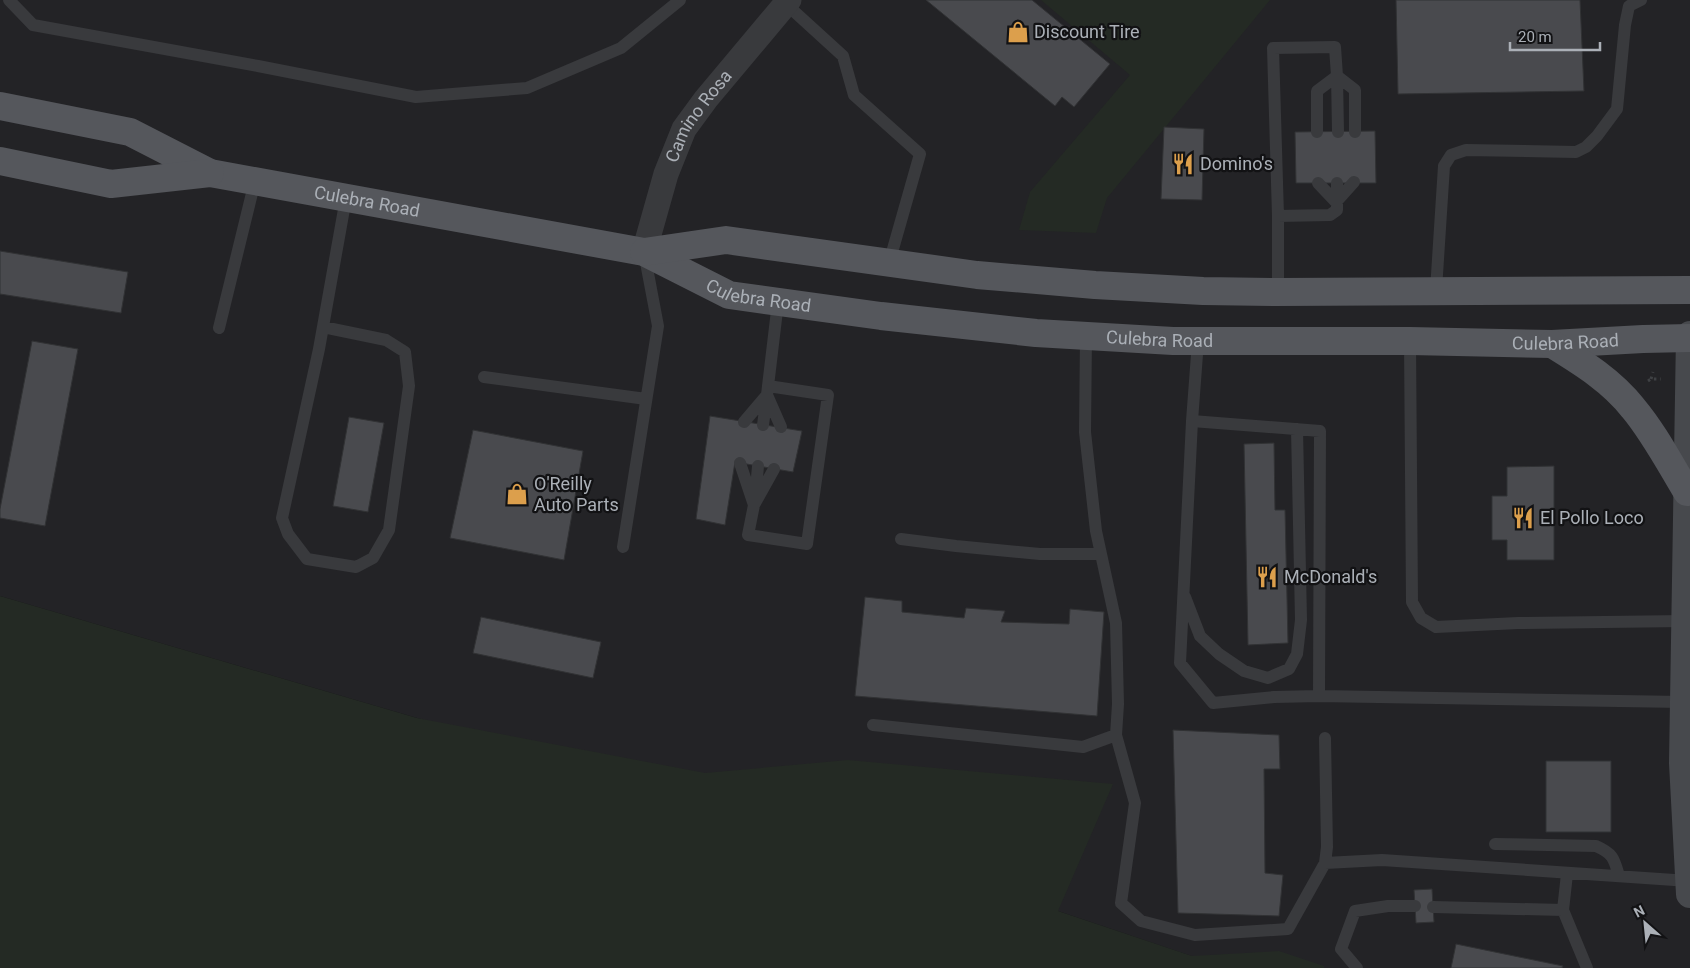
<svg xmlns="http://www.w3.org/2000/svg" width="1690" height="968" viewBox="0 0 1690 968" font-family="Roboto,sans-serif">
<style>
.built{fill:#232326}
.green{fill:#242a24}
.building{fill:#494a4e;stroke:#313234}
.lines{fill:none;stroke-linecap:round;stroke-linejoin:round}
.path{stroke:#3f4144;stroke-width:3;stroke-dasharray:2.5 4;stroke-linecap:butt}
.service{stroke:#393a3d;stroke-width:12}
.minor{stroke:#393a3d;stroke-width:25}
.secondary{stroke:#47494d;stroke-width:28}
.primary{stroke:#55575c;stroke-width:28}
.labels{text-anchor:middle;stroke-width:4.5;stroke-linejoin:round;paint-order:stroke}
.poi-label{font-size:18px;fill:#abb0b7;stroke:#121214;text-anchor:start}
.street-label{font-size:18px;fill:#abb0b7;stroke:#121214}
</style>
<rect width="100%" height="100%" fill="#171719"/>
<path class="built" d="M0 0H1690V968H1227L1058 911 417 718 0 596Z"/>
<path class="green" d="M1041 0H1270L1107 198 1096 233 1019 230 1030 192 1130 75Z
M0 596 417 718 705 773 848 760 1113 784 1058 911 1192 956 1279 951 1324 966V968H0Z"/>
<path class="building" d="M926 0H1032L1110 64 1074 107 1062 97 1055 106Z
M1396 0H1580L1584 91 1398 94Z
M1164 127 1204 129 1202 200 1161 199Z
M1375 131 1376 183H1296L1295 132Z
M0 251 128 272 121 313 0 294Z
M32 341 78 349 45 526 0 518V509Z
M710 416 802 431 793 472 735 462 725 525 696 519Z
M349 417 384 423 368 512 333 506Z
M473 430 583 451 564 560 450 538Z
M1274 443 1275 510H1285L1288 643 1248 645 1244 444Z
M1554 466V560H1507V540H1492V496H1507V467Z
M865 597 902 601V612L964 618 966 608 1005 611 1001 622 1069 624 1070 609 1104 612 1097 716 855 696Z
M481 617 601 642 593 678 473 653Z
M1173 730 1279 735 1280 769H1264L1265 873 1283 875 1279 916 1178 913Z
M1546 761H1611V832H1546Z
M1432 889 1434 922 1416 923 1414 890Z
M1456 944 1563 966 1562 968H1451Z"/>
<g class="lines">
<path class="path" d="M1651 379 1653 372
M1648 381 1651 379H1661"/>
<path class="service" d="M9 0 33 25 258 66 416 97 527 88 621 48 680 0
M786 4 843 56 854 95 920 154 889 263
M1337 76 1355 90V132
M1337 76 1338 132
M1318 183 1336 202
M1336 202 1354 182
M1278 216 1330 215 1337 210V183
M1436 290 1444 166 1451 155 1466 150 1576 152 1586 147 1597 136 1617 109 1625 25 1629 6 1641 0
M1278 292V216L1273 48 1335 47 1337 76 1317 91V132
M323 327 386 340 405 352 409 386 389 530 373 558 356 567 307 559 288 534 282 518 319 349 346 198
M219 328 255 181
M1198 341 1192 421 1180 663 1213 703 1274 697 1319 696 1683 702
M1410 341 1412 602 1421 618 1436 627 1518 623 1685 621
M484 377 646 399
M767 395 781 427
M1192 421 1320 431 1319 696
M744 422 767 395 768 386
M763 425 767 395
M740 463 754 505 748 535 807 544 828 395 768 386 778 302
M755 500 758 466
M754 505 774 469
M901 539 956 546 1040 554H1101
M623 547 658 326 644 252
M1185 597 1200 636 1219 654 1244 671 1268 678 1289 669 1297 654 1301 620 1297 429
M873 725 1083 747 1116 735 1118 704 1116 623 1096 531 1085 432 1086 336
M1116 735 1135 803 1121 903 1141 921 1195 935 1288 929 1325 863 1382 860 1689 881
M1495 844 1596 846C1614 854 1614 859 1619 876
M1325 863 1327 847 1325 738
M1567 874 1563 910 1587 968
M1433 907 1563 910
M1357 968 1341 949 1355 911 1388 906H1415"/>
<path class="minor" id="s1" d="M644 252 666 174 684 129 706 99 789 0"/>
<path class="secondary" d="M1690 335 1683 763 1690 894"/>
<g class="primary">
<path id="s2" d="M0 106 130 132 210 173 644 252 729 295 881 316 1036 333 1173 341H1410L1552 344 1643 339 1690 338"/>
<path d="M0 161 111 184 210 173"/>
<path d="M644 252 726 240 977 275 1095 285 1203 291 1278 292 1690 290"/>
<path d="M1552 344C1581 362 1611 380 1633 408 1654 433 1670 464 1687 492"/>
</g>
</g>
<defs>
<g id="shop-bare" transform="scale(1.725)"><path d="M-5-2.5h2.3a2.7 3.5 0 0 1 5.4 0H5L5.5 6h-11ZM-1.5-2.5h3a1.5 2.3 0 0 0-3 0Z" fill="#dc9f4c" stroke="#121214" stroke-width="2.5" paint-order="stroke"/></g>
<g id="restaurant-bare" transform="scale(1.725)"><path d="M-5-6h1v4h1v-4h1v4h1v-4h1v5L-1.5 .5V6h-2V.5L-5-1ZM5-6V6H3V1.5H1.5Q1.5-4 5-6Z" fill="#dc9f4c" stroke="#121214" stroke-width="2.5" paint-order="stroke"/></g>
</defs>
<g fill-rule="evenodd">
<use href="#shop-bare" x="1018" y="32"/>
<use href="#restaurant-bare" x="1183" y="164"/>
<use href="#shop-bare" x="517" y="494"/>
<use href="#restaurant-bare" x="1523" y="518"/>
<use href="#restaurant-bare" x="1267" y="577"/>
</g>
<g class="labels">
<g class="poi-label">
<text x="1034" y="38">Discount Tire</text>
<text x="1200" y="170">Domino's</text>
<text x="534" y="490">O'Reilly<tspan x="534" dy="21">Auto Parts</tspan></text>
<text x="1540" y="524">El Pollo Loco</text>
<text x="1284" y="583">McDonald's</text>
</g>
<g class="street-label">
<text dy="6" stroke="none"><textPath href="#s1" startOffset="148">Camino Rosa</textPath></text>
<text dy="6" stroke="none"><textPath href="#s2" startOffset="382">Culebra Road</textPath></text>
<text dy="6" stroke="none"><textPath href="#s2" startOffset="788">Culebra Road</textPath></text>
<text dy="6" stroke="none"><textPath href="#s2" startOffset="1192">Culebra Road</textPath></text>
<text dy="6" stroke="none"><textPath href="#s2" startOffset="1598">Culebra Road</textPath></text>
</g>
</g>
<g transform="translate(1645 923) rotate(333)" stroke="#121214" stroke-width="4" paint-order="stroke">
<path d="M0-4L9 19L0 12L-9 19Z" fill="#abb0b7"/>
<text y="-8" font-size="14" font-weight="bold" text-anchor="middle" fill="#abb0b7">N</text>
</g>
<path d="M1510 42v8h90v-8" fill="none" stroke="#abb0b7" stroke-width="2.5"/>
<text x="1518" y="42" font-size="15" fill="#abb0b7" stroke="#121214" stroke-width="4" paint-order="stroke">20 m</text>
</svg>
